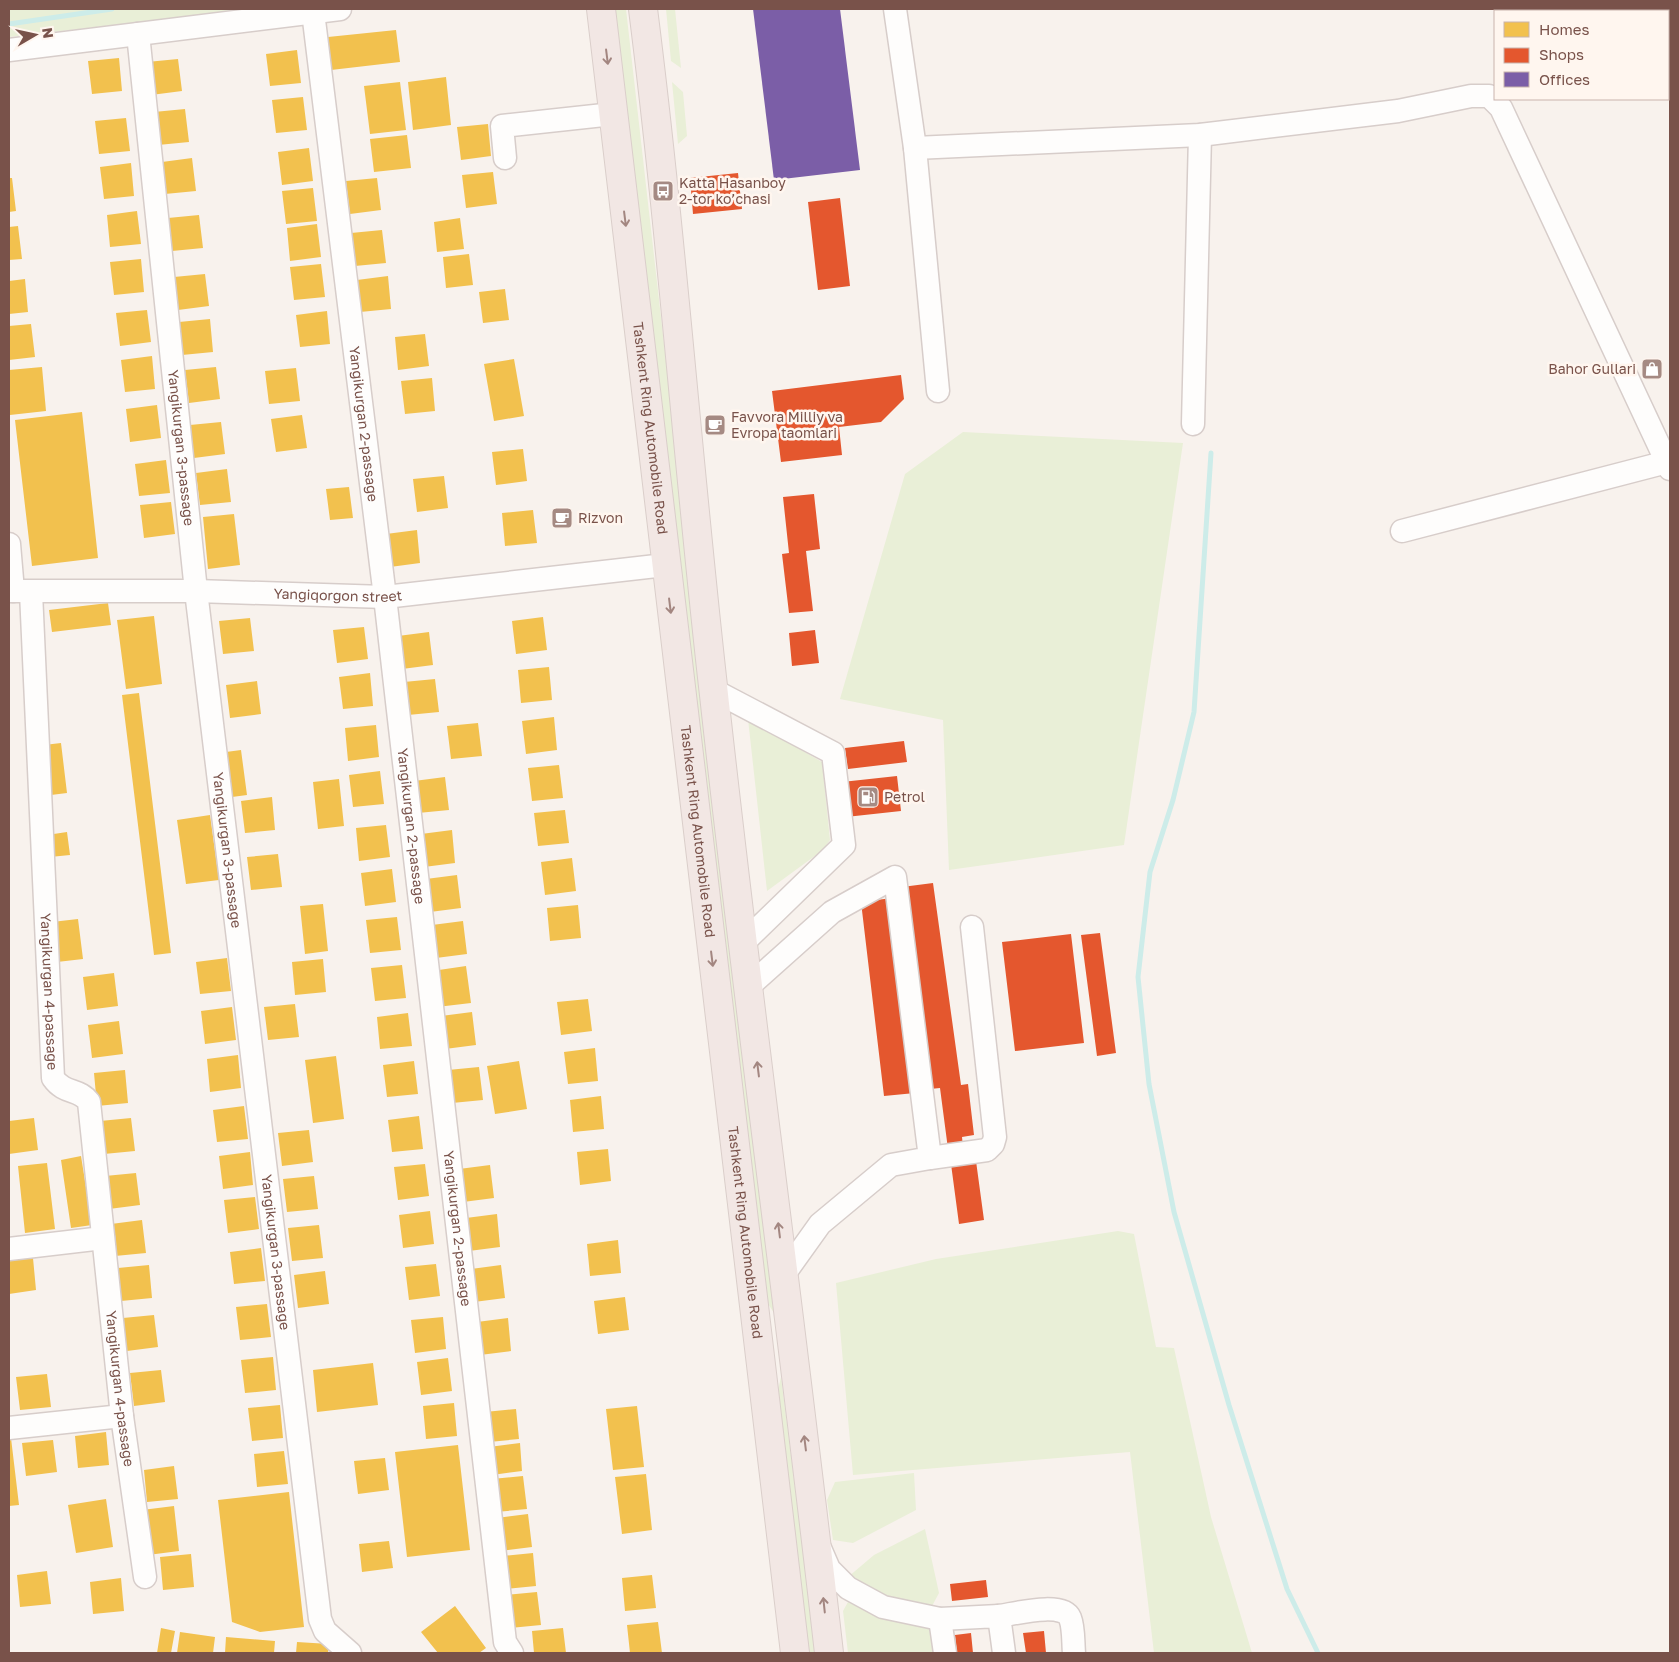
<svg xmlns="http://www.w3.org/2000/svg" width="1679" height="1662" viewBox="0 0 1679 1662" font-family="'Golos Text',sans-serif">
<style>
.green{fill:#e9efd7}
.homes{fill:#f2c14e}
.shops{fill:#e4572e}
.offices{fill:#7b5ea7}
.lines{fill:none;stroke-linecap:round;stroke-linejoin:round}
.stream{stroke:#cdece9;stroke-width:5}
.minor-casing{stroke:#d7cdca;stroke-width:25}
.highway-casing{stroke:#daceca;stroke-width:30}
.minor{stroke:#fefdfc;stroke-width:22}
.highway{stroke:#f2e7e4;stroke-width:28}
.oneway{stroke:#a38680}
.labels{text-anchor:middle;stroke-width:5;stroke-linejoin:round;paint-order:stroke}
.poi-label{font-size:14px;fill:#79524a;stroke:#fff6ef;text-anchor:start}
.street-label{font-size:14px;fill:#79524a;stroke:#fff6ef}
</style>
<rect width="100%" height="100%" fill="#f8f2ed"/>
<path class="green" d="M9 9H253L9 37Z
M615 9H626L774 1313 761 1293Z
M666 9H675L681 68 671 61Z
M672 82 683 92 687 136 678 144Z
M963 432 1183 443 1124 845 949 870 943 720 840 699 905 474Z
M748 719 822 762 830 840 823 850 767 891Z
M1118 1231 1134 1234 1156 1347 1174 1348 1211 1517 1252 1653H1154L1130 1452 853 1475 836 1283 936 1259Z
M781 1377 816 1653H804L773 1412Z
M914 1473 916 1510 853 1543 833 1540 827 1500 835 1482Z
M925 1529 939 1593 931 1608 895 1601 848 1577 874 1555Z
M848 1602 882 1618 925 1626 932 1631 939 1653H848L843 1611Z"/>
<path class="homes" d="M396 30 400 62 331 70 328 37Z
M297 50 301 83 270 86 266 54Z
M119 58 122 91 92 94 88 61Z
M178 59 182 91 151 95 147 62Z
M446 77 451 125 413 130 408 82Z
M400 82 406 130 370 134 364 86Z
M303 97 307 130 276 133 272 100Z
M185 109 189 142 158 145 154 112Z
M126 118 130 151 99 154 95 121Z
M488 124 491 156 461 160 457 127Z
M407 135 411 168 374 172 370 139Z
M309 148 313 181 282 185 278 152Z
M192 158 196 191 165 194 162 162Z
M131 163 134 196 104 199 100 167Z
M493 172 497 204 466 208 462 175Z
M9 178H12L16 211 9 212Z
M377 178 381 210 350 214 346 181Z
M313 188 317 221 286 224 282 191Z
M137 211 141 244 110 247 107 215Z
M199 215 203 248 172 251 168 218Z
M460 218 464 249 437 252 434 222Z
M317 224 321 257 290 261 287 228Z
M18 226 22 259 9 260V227Z
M382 230 386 263 355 266 351 233Z
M469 254 473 285 446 288 443 257Z
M141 259 144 292 114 295 110 262Z
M321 264 325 297 294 300 290 267Z
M205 274 209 306 178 310 174 277Z
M388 276 391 309 360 312 357 280Z
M25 279 28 312 9 314V281Z
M505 289 509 320 483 323 479 292Z
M147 310 151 342 120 346 116 313Z
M327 311 330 344 300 347 296 315Z
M210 319 213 352 182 355 179 322Z
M31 324 35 357 9 360V326Z
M425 334 429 366 398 370 395 337Z
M152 356 155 389 125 392 121 360Z
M514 359 524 416 494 421 484 364Z
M42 367 46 411 10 415 9 370Z
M216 367 220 399 189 403 185 370Z
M296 368 300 401 269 404 265 371Z
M432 378 435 411 405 414 401 381Z
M157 405 161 438 130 442 126 409Z
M82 412 98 558 32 566 15 420Z
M302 415 307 448 276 452 271 419Z
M221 422 225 454 194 458 190 425Z
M523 449 527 481 496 485 492 452Z
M166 460 170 493 139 496 135 464Z
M227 469 231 502 200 505 196 473Z
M444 476 448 508 417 512 413 479Z
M349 487 353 518 330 520 326 489Z
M171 502 175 534 144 538 140 505Z
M533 510 537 543 505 546 502 513Z
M234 514 240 565 208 569 203 517Z
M417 530 420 563 390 567 386 534Z
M108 603 111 625 52 632 49 610Z
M154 616 162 684 126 689 117 620Z
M543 617 547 650 516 654 512 621Z
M250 618 254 651 223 654 219 621Z
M364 627 368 659 337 663 333 630Z
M429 632 433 665 402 669 398 636Z
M549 667 552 700 521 703 518 670Z
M370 673 373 706 343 709 339 677Z
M435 679 439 712 408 715 404 682Z
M257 681 261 714 230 718 226 685Z
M139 693 171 953 154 955 122 695Z
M554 717 557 750 526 754 522 721Z
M478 723 482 756 451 759 447 726Z
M376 725 379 757 348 761 345 728Z
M61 743 67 793 51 795 44 745Z
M241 750 247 795 232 797 226 752Z
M559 765 563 798 532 801 528 768Z
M380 771 384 804 353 807 349 775Z
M445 777 449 810 418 813 414 781Z
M339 779 344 826 318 829 313 782Z
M272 797 275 830 245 833 241 801Z
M565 810 569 843 538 846 534 813Z
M210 815 219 880 186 884 177 820Z
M386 825 390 857 359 861 356 828Z
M452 830 455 863 424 867 421 834Z
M67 832 70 855 50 857 47 835Z
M278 854 282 887 251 890 247 857Z
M572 858 576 891 545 895 541 862Z
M392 869 396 902 365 906 361 873Z
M457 875 461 908 430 912 426 879Z
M323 904 328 951 305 954 300 906Z
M578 905 581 938 550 941 547 908Z
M397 917 401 950 370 953 366 920Z
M78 919 83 959 57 962 52 922Z
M463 921 467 954 436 958 432 925Z
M227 958 231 991 200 994 196 962Z
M323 959 326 992 295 995 292 962Z
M402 965 406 998 375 1001 371 968Z
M466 966 471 1003 437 1007 432 971Z
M114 973 118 1006 87 1010 83 977Z
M588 999 592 1031 561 1035 557 1002Z
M295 1004 299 1037 268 1040 264 1007Z
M232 1007 236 1040 205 1044 201 1011Z
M472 1012 476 1045 445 1049 441 1016Z
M408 1013 412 1046 380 1049 377 1017Z
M119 1021 123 1054 92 1058 88 1025Z
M595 1048 598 1081 568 1084 564 1052Z
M238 1055 241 1088 210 1092 207 1059Z
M336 1056 344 1119 313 1123 305 1060Z
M414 1061 418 1094 387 1097 383 1065Z
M519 1061 527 1109 495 1114 487 1066Z
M479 1067 483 1100 452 1103 448 1070Z
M125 1070 128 1103 97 1106 94 1073Z
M601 1096 604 1129 573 1132 570 1100Z
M244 1106 248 1139 217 1142 213 1110Z
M419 1116 423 1149 392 1152 388 1120Z
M34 1118 38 1150 9 1154V1121Z
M131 1118 135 1151 104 1154 100 1121Z
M309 1130 313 1162 282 1166 278 1133Z
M608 1149 611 1181 580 1185 577 1152Z
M250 1152 253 1185 223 1189 219 1156Z
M81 1156 92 1225 71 1228 61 1160Z
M47 1163 55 1229 25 1233 18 1166Z
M425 1164 429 1196 398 1200 394 1167Z
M490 1165 494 1198 463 1202 459 1169Z
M136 1173 140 1205 109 1209 105 1176Z
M314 1176 318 1209 287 1212 283 1179Z
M255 1197 259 1229 228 1233 224 1200Z
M430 1211 434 1244 403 1248 399 1215Z
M497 1214 500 1247 469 1251 466 1218Z
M142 1220 146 1253 115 1256 111 1224Z
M319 1225 323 1258 292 1261 288 1228Z
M618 1240 621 1273 590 1276 587 1244Z
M261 1248 265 1281 234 1284 230 1252Z
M33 1258 36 1290 9 1294V1260Z
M436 1264 440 1296 409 1300 405 1267Z
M149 1265 152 1298 121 1301 118 1268Z
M501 1265 505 1298 474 1302 471 1269Z
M325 1271 329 1304 298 1308 294 1275Z
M625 1297 629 1330 598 1334 594 1301Z
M267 1304 271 1337 240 1340 236 1307Z
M154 1315 158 1347 127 1351 123 1318Z
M443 1317 446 1349 415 1353 411 1320Z
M508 1318 511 1351 480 1355 477 1322Z
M273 1357 276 1390 245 1393 241 1360Z
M448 1358 452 1391 421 1395 417 1362Z
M373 1363 378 1405 317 1412 313 1370Z
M161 1370 165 1402 134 1406 130 1373Z
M47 1374 51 1407 20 1410 16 1377Z
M454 1403 457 1436 426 1439 423 1406Z
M280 1405 283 1438 252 1441 248 1408Z
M637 1406 644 1467 613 1470 606 1409Z
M516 1409 519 1439 489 1442 485 1412Z
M106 1432 109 1465 78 1468 75 1436Z
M9 1438H11L19 1505 9 1506Z
M53 1440 57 1472 26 1476 22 1443Z
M520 1443 522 1471 492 1475 489 1447Z
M458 1445 470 1550 407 1557 395 1452Z
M284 1451 288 1484 257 1487 254 1454Z
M385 1458 389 1490 358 1494 354 1461Z
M174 1466 178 1499 147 1502 144 1470Z
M646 1474 652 1530 622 1534 615 1477Z
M523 1476 527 1509 496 1512 492 1479Z
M289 1492 304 1627 260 1632 232 1622 218 1500Z
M106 1499 113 1547 76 1553 68 1505Z
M174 1506 179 1551 148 1555 142 1510Z
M528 1514 532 1547 501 1551 497 1518Z
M389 1541 393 1568 362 1572 359 1544Z
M533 1553 536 1586 506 1589 502 1556Z
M191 1554 194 1587 163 1590 160 1557Z
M47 1571 51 1604 20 1607 17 1575Z
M652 1575 656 1608 625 1611 622 1578Z
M121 1578 124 1611 93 1614 90 1582Z
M537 1592 541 1625 510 1628 506 1595Z
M455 1606 486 1648 479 1653H438L421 1632Z
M658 1622 662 1653H630L627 1625Z
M161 1628 175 1631 171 1653H157Z
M563 1628 566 1653H534L532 1631Z
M180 1632 215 1637 213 1653H177Z
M226 1637 275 1641 274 1653H225Z
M297 1642 329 1644 328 1653H296Z"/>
<path class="shops" d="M738 173 742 209 693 214 690 178Z
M840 198 850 286 818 290 808 202Z
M901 375 904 399 881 422 839 427 842 455 781 462 772 391Z
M814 494 820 549 806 551 813 611 789 613 782 554 789 553 783 497Z
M815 630 819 663 792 666 789 633Z
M904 741 907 762 848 769 845 748Z
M897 776 901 811 846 817 842 782Z
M933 883 961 1085 968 1084 974 1135 962 1137 963 1147 948 1149 940 1088 930 1089 902 887Z
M892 898 915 1093 884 1096 861 902Z
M1100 933 1116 1053 1097 1056 1081 935Z
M1071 934 1084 1043 1015 1051 1002 942Z
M976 1161 984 1220 959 1224 951 1164Z
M986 1580 988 1597 952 1601 950 1584Z
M1044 1631 1046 1653H1026L1023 1633Z
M971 1633 973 1653H957L955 1635Z"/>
<path class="offices" d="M753 9H840L860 170 774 180Z"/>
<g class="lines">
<path class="stream" d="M9 24 112 9
M1211 453 1194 712 1173 800 1150 872 1138 977 1149 1084 1174 1212 1229 1405 1287 1589 1318 1653"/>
<g class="minor-casing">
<g id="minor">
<path d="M895 9 915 148 938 391"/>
<path id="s1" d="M313 12 385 597 505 1642 512 1653"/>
<path id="s2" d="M138 34 196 591 320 1619 325 1631 350 1653"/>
<path d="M9 50 340 9"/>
<path d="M915 148 1200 135 1398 111 1471 96H1489L1501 108 1670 469"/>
<path d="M505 158 502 126 613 114"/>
<path d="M1193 424 1200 135"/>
<path d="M1402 531 1667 462"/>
<path d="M9 544 13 591"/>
<path id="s3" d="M9 591H196L385 597 665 565"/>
<path id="s4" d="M31 592 53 1078C65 1095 79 1088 89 1102L122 1416 145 1577"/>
<path d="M713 690 833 753 844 845 742 944"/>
<path d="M747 988 832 912 895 877 930 1158 891 1165 820 1224 785 1273"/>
<path d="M930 1158 987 1150 993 1144 995 1137 972 927"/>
<path d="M9 1249 103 1238"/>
<path d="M9 1428 122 1416"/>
<path d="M819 1546 829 1569 848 1588 883 1607 940 1619 999 1616 1004 1653"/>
<path d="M999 1616C1014 1614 1063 1601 1070 1618 1074 1628 1073 1643 1074 1653"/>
<path d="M940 1619 945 1653"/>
</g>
</g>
<g class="highway-casing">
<g id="highway">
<path id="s5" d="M601 9 795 1653"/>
<path d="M643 9C672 237 688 467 714 695 749 1015 793 1334 829 1653"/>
</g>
</g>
<use href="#minor" class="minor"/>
<use href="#highway" class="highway"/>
</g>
<defs><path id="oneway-shaft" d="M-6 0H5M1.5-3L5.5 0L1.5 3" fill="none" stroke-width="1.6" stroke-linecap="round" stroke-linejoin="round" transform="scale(1.25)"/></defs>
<g class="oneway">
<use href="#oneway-shaft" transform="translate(607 57) rotate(83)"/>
<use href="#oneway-shaft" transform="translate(625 219) rotate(83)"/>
<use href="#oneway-shaft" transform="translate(670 606) rotate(83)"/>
<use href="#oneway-shaft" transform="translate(712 959) rotate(83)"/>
<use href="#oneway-shaft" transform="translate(758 1069) rotate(-97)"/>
<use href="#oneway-shaft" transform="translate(779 1230) rotate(-97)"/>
<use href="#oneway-shaft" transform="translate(805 1443) rotate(-97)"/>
<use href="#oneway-shaft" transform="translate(824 1605) rotate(-96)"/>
</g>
<defs>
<g id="bus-square" transform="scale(1.125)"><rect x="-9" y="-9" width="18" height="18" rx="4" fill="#a58a83" stroke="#fff6ef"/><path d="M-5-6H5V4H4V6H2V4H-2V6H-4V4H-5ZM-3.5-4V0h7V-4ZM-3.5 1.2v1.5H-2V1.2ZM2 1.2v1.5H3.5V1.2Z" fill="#fff"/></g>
<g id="shop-square" transform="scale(1.125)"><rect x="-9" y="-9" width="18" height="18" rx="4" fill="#a58a83" stroke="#fff6ef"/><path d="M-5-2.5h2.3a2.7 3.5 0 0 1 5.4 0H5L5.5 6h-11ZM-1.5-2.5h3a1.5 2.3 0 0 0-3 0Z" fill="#fff"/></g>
<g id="cafe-square" transform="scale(1.125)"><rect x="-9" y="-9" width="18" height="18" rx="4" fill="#a58a83" stroke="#fff6ef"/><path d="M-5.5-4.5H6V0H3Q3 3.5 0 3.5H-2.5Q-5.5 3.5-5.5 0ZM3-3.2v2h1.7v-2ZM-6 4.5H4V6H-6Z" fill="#fff"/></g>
<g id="fuel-square" transform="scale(1.125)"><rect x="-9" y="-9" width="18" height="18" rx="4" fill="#a58a83" stroke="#fff6ef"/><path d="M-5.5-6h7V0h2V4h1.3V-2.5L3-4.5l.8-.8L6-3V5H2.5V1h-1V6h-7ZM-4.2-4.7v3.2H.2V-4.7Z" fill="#fff"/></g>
</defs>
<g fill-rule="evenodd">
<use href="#bus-square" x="663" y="191"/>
<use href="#shop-square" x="1652" y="369"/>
<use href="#cafe-square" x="715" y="425"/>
<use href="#cafe-square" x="562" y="518"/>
<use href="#fuel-square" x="868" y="797"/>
</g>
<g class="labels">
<g class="poi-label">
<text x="679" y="188">Katta Hasanboy<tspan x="679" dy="16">2-tor ko’chasi</tspan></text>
<text x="1636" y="374" text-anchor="end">Bahor Gullari</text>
<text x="731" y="422">Favvora Milliy va<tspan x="731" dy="16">Evropa taomlari</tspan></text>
<text x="578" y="523">Rizvon</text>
<text x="884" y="802">Petrol</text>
</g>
<g class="street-label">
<text dy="5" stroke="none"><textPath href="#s1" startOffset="415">Yangikurgan 2-passage</textPath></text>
<text dy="5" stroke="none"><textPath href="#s5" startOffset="422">Tashkent Ring Automobile Road</textPath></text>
<text dy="5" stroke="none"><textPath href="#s2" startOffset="416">Yangikurgan 3-passage</textPath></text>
<text dy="5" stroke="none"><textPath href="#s3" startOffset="329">Yangiqorgon street</textPath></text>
<text dy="5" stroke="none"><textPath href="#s1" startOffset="820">Yangikurgan 2-passage</textPath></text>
<text dy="5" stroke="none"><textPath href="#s5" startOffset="828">Tashkent Ring Automobile Road</textPath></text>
<text dy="5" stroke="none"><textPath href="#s2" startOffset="821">Yangikurgan 3-passage</textPath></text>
<text dy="5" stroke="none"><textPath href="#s4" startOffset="400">Yangikurgan 4-passage</textPath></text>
<text dy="5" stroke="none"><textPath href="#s1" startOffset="1225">Yangikurgan 2-passage</textPath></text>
<text dy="5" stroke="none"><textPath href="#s5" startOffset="1232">Tashkent Ring Automobile Road</textPath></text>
<text dy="5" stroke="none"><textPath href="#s2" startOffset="1226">Yangikurgan 3-passage</textPath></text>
<text dy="5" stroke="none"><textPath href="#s4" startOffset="819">Yangikurgan 4-passage</textPath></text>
</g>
</g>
<rect width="1679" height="1662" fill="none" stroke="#79524a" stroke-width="20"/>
<rect x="1494" y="10" width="175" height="90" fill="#fff6ef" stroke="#c9b4ad"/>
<rect x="1504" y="22" width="25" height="15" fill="#f2c14e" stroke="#c9b4ad"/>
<text x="1539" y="35" font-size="15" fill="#79524a">Homes</text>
<rect x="1504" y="48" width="25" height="15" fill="#e4572e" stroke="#c9b4ad"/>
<text x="1539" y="60" font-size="15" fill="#79524a">Shops</text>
<rect x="1504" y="72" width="25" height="15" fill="#7b5ea7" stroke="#c9b4ad"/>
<text x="1539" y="85" font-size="15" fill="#79524a">Offices</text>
<g transform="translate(35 35) rotate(81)" stroke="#fff6ef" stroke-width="4" paint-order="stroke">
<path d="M0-4L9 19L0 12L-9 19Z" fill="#79524a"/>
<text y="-8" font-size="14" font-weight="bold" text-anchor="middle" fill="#79524a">N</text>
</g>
</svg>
